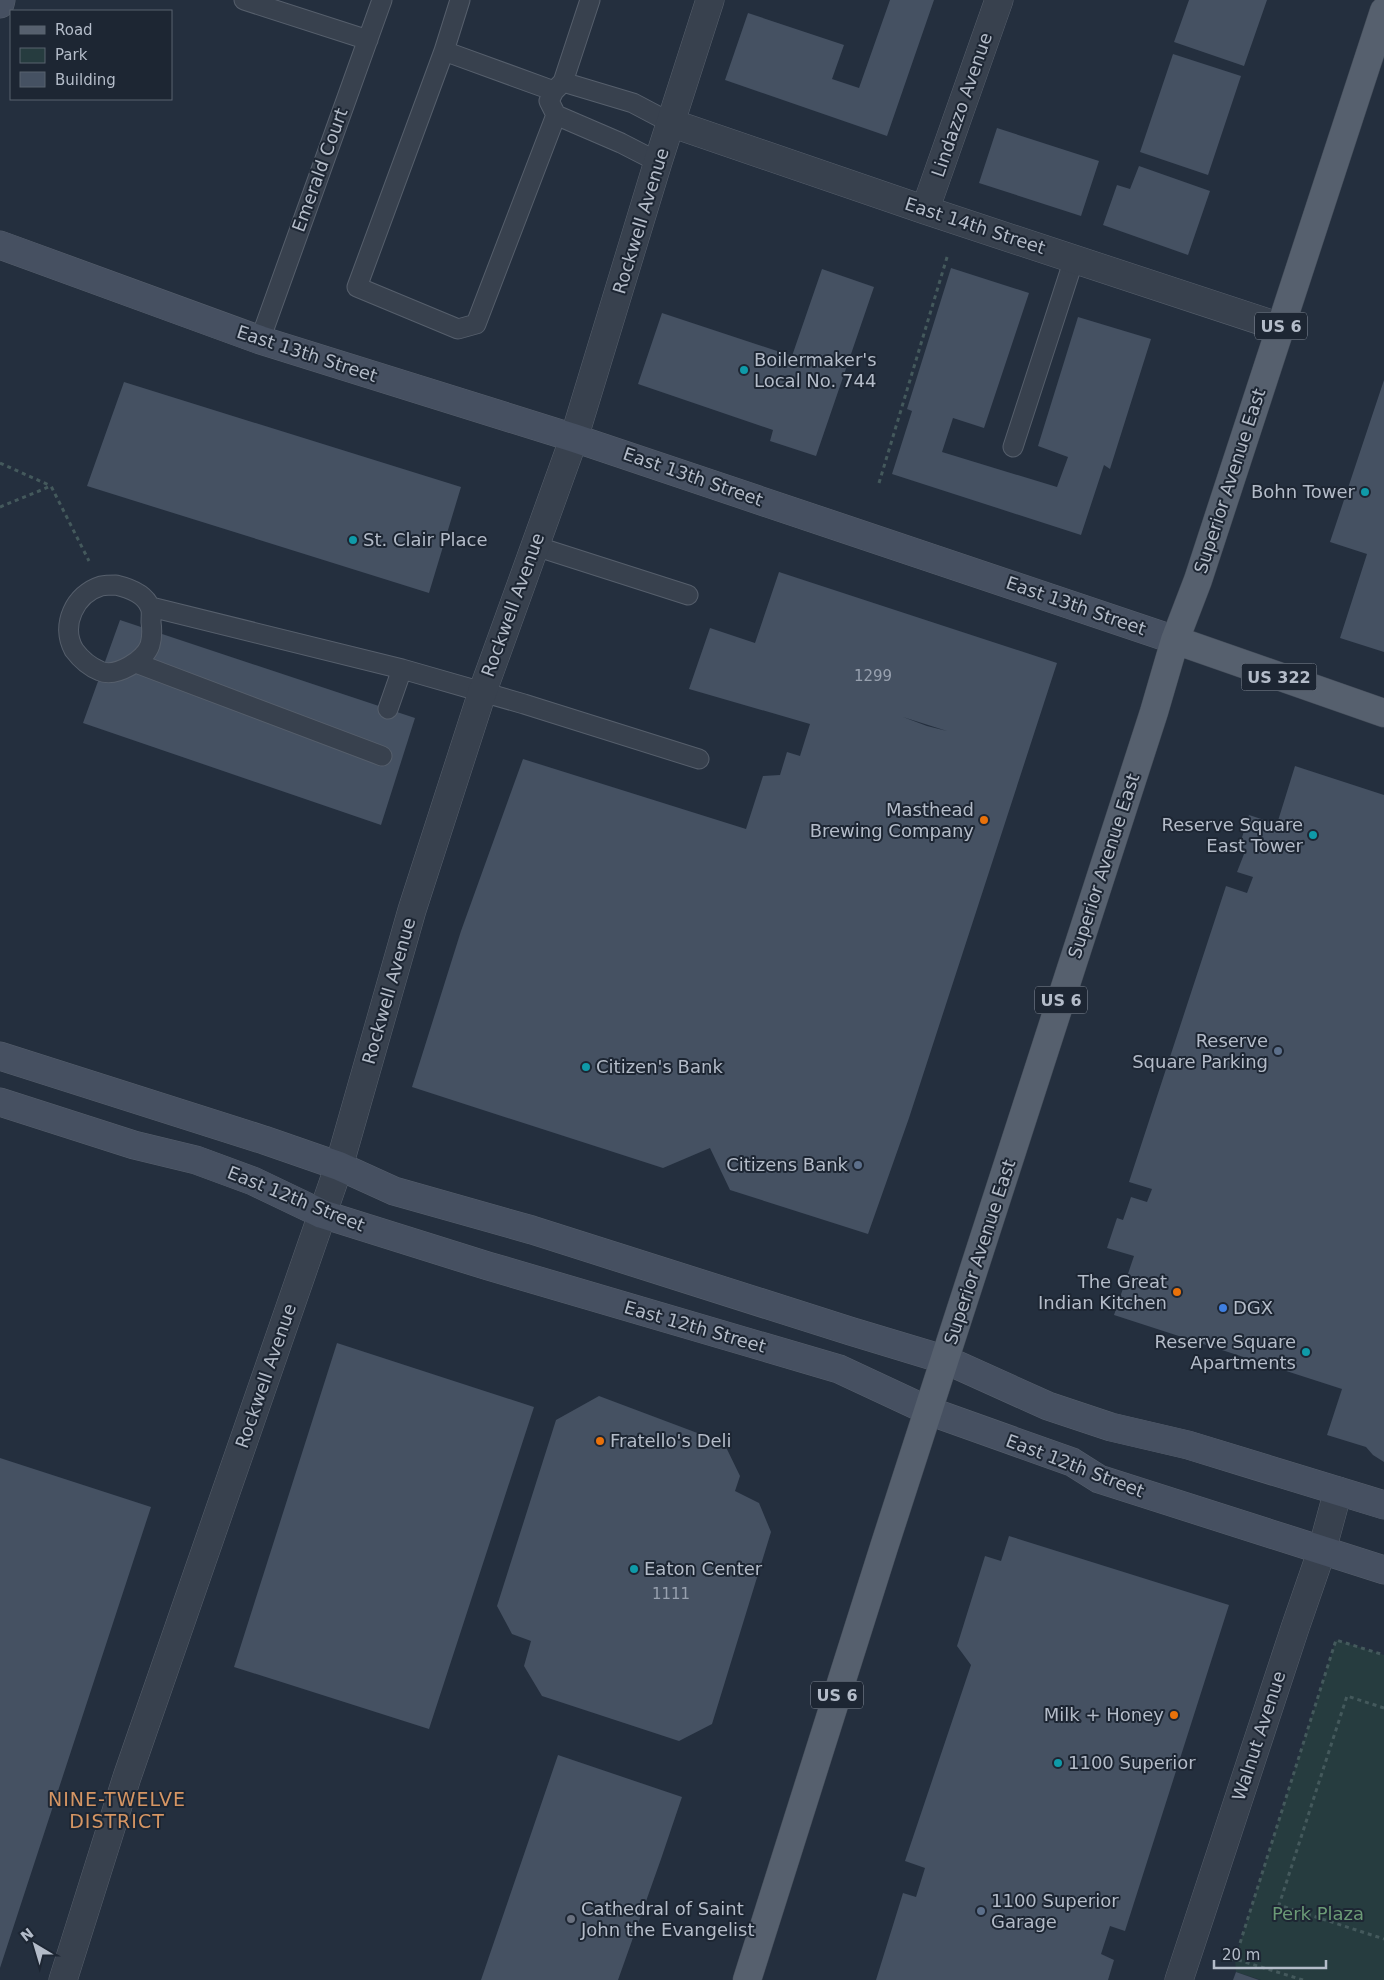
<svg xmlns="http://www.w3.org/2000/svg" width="1384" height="1980" viewBox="0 0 1384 1980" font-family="'DejaVu Sans',sans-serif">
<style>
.green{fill:#263c3f}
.building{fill:#455162;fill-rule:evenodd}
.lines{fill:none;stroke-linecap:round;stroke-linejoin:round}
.lane-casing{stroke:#565f6c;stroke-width:21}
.street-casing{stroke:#565f6c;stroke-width:29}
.secondary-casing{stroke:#565f6c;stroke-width:29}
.primary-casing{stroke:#414a57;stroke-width:29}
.path{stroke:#44595c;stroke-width:3;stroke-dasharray:4 4;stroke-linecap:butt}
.lane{stroke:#38414e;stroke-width:19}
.street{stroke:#38414e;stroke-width:28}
.secondary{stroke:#465061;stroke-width:28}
.primary{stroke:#56606e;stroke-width:28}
.culture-dot{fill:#0f9aa8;stroke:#1d2633;stroke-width:2}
.food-dot{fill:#e8710a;stroke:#1d2633;stroke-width:2}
.service-dot{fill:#5c6f8a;stroke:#1d2633;stroke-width:2}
.shop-dot{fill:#3f7fe0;stroke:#1d2633;stroke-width:2}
.worship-dot{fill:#6b7280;stroke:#1d2633;stroke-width:2}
.labels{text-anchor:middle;stroke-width:4;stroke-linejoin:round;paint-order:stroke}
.number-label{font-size:15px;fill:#98a1af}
.shield{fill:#1d2633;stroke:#878f9c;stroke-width:1}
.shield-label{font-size:16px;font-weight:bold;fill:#b4bcc9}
.street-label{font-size:18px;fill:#b4bcc9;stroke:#1d2633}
.poi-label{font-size:18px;fill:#b4bcc9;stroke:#1d2633;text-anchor:start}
.park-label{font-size:18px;fill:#6b9a76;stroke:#1d2633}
.neighbourhood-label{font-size:19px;letter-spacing:1px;fill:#d59563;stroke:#1d2633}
</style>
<rect width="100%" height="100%" fill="#242f3e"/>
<path class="green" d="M1336 1640 1384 1655V1980H1261L1236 1972 1235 1959Z"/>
<path class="building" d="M890 0H934L887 136 725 80 748 13 844 45 832 79 859 88Z
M1189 0H1267L1244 66 1174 42Z
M1173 54 1241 76 1208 175 1140 152Z
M997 128 1099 161 1081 216 979 183Z
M1139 166 1210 191 1188 255 1103 225 1117 185 1130 189Z
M951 268 1029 293 984 428 953 418 942 452 1057 487 1068 457 1038 446 1078 317 1151 339 1110 469 1104 465 1081 535 892 474 912 411 907 409Z
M822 269 874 287 816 456 770 441 773 430 638 384 662 313 792 356Z
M1384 380V652L1340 638 1367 554 1330 542Z
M124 382 461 487 429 593 87 486Z
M779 572 1057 663 909 1118 868 1234 730 1190 710 1148 663 1168 412 1087 461 931 523 759 746 829 763 776 780 775 787 752 800 756 810 724 689 689 710 628 755 643ZM903 717 947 731 927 726Z
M120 620 415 718 381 825 83 723Z
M1295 766 1384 795V1462L1373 1455 1366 1447 1327 1435 1342 1389 1114 1315 1134 1256 1107 1248 1117 1218 1123 1220 1131 1197 1147 1202 1152 1189 1129 1182 1226 886 1247 893 1253 877 1237 872 1246 849 1239 847 1249 815 1277 824Z
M337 1343 534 1407 429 1729 234 1667Z
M599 1396 724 1443 740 1476 735 1491 759 1503 771 1532 712 1724 679 1741 542 1696 524 1666 531 1641 512 1634 497 1606 556 1420Z
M0 1458 151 1507 0 1968Z
M1009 1536 1229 1605 1125 1931 1110 1926 1101 1954 1114 1960 1108 1980H876L903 1893 916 1897 925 1868 905 1861 971 1665 957 1646 985 1556 1001 1561Z
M558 1755 682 1797 661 1859 618 1980H481Z
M1236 1972 1259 1980H1233Z"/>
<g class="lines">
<g class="lane-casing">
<path id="lane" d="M244 0 368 40
M444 51 460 0
M563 82 590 0
M554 91 444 51 357 287 458 329 476 324 556 115
M658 162 621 143 556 115 549 101 554 91 563 82 633 103 671 123
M260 340 382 0
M1013 447 1074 259
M535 546 688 595
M116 585C129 588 145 594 150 607 152 611 151 618 151 622 152 629 152 638 150 645 145 660 116 678 100 671 90 667 80 658 74 650 60 625 75 594 101 586 106 585 112 585 116 585Z
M151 607 402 669
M136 663 382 756
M388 709 402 669 524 704 699 759"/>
</g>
<g class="street-casing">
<path id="street" d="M671 123 925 210 1280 327
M925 210 999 0
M63 1980 127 1777 339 1166 412 910 482 693 574 438 658 162 710 0
M1179 1980 1295 1628 1322 1550 1338 1491"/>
</g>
<g class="secondary-casing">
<path id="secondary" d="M0 4 1 0
M0 245 260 340 574 438 1175 640
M0 1056 264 1140 339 1166 394 1191 532 1230 850 1331 946 1360 1048 1406 1111 1427 1188 1445 1384 1505
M0 1102 134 1145 196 1160 253 1181 322 1214 488 1266 839 1369 929 1411 1072 1462 1099 1479 1384 1570"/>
</g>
<g class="primary-casing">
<path id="primary" d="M1175 640 1384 713
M747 1980 884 1547 1154 712 1175 640 1198 580 1384 11"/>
</g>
<path class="path" d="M0 463 51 486
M879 483 948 254
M0 507 51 486 89 561
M1384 1708 1347 1696 1279 1905 1384 1939
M1221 1960 1235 1959
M1303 1980 1235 1959 1336 1640 1384 1655"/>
<use href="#lane" class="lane"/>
<use href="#street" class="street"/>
<use href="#secondary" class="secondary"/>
<use href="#primary" class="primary"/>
</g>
<g class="culture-dot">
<circle cx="744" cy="370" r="5"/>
<circle cx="1365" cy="492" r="5"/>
<circle cx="353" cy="540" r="5"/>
<circle cx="1313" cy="835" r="5"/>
<circle cx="586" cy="1067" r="5"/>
<circle cx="1306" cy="1352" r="5"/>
<circle cx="634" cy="1569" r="5"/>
<circle cx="1058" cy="1763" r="5"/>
</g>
<g class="food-dot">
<circle cx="984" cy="820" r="5"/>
<circle cx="1177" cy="1292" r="5"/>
<circle cx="600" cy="1441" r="5"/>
<circle cx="1174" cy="1715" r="5"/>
</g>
<g class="service-dot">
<circle cx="1278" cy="1051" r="5"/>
<circle cx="858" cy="1165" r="5"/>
<circle cx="981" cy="1911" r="5"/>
</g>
<circle class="shop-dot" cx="1223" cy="1308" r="5"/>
<circle class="worship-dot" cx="571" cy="1919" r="5"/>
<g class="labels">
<g class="number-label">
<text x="873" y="681">1299</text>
<text x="671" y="1599">1111</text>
</g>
<g class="shield">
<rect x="1255" y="312.5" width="52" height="27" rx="4"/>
<rect x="1241.5" y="663.5" width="75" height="27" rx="4"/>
<rect x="1035" y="986.5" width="52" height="27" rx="4"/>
<rect x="811" y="1681.5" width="52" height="27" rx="4"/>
</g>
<g class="shield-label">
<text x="1281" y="332">US 6</text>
<text x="1279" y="683">US 322</text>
<text x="1061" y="1006">US 6</text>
<text x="837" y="1701">US 6</text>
</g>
<g class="street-label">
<text transform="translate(962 105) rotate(-71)" y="6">Lindazzo Avenue</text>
<text transform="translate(320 170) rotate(-70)" y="6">Emerald Court</text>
<text transform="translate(641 221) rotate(-73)" y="6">Rockwell Avenue</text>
<text transform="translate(975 226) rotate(18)" y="6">East 14th Street</text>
<text transform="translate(307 354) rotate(18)" y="6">East 13th Street</text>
<text transform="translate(693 477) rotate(19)" y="6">East 13th Street</text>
<text transform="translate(1230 481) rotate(-72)" y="6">Superior Avenue East</text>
<text transform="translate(513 605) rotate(-70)" y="6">Rockwell Avenue</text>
<text transform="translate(1076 606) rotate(19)" y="6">East 13th Street</text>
<text transform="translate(1104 866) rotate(-72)" y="6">Superior Avenue East</text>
<text transform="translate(389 991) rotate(-74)" y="6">Rockwell Avenue</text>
<text transform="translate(296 1199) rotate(22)" y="6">East 12th Street</text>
<text transform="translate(980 1252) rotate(-72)" y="6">Superior Avenue East</text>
<text transform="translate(695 1327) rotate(16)" y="6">East 12th Street</text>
<text transform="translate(266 1376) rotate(-71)" y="6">Rockwell Avenue</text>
<text transform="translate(1075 1466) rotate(21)" y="6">East 12th Street</text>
<text transform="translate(1259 1736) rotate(-72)" y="6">Walnut Avenue</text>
</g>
<g class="poi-label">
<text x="754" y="366">Boilermaker's<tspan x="754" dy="21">Local No. 744</tspan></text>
<text x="1355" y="498" text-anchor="end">Bohn Tower</text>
<text x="363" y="546">St. Clair Place</text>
<text x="974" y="816" text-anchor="end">Masthead<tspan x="974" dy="21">Brewing Company</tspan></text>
<text x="1303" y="831" text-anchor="end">Reserve Square<tspan x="1303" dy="21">East Tower</tspan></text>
<text x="1268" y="1047" text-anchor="end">Reserve<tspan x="1268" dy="21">Square Parking</tspan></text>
<text x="596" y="1073">Citizen's Bank</text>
<text x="848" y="1171" text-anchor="end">Citizens Bank</text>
<text x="1167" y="1288" text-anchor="end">The Great<tspan x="1167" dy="21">Indian Kitchen</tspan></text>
<text x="1233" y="1314">DGX</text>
<text x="1296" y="1348" text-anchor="end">Reserve Square<tspan x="1296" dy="21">Apartments</tspan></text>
<text x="610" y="1447">Fratello's Deli</text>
<text x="644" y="1575">Eaton Center</text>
<text x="1164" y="1721" text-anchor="end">Milk + Honey</text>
<text x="1068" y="1769">1100 Superior</text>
<text x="991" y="1907">1100 Superior<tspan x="991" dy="21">Garage</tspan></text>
<text x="581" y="1915">Cathedral of Saint<tspan x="581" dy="21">John the Evangelist</tspan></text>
</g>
<g class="park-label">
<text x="1318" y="1920">Perk Plaza</text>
</g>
<g class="neighbourhood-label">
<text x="117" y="1806">NINE-TWELVE<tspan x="117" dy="22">DISTRICT</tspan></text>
</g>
</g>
<rect x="10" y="10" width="162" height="90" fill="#1d2633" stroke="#59626f"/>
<rect x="20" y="26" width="25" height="8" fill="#56606e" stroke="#59626f"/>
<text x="55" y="35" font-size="15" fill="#b4bcc9">Road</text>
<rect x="20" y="48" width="25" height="15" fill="#263c3f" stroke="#59626f"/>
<text x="55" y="60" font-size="15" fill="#b4bcc9">Park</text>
<rect x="20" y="72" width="25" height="15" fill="#455162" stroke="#59626f"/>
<text x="55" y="85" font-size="15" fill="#b4bcc9">Building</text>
<g transform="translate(35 1945) rotate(322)" stroke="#1d2633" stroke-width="4" paint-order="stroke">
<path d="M0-4L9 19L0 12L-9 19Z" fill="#b4bcc9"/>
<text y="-8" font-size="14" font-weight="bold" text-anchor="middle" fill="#b4bcc9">N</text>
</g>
<path d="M1214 1960v8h112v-8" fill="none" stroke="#b4bcc9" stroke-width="2.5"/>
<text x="1222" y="1960" font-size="15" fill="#b4bcc9" stroke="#1d2633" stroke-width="4" paint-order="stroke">20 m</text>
</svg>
